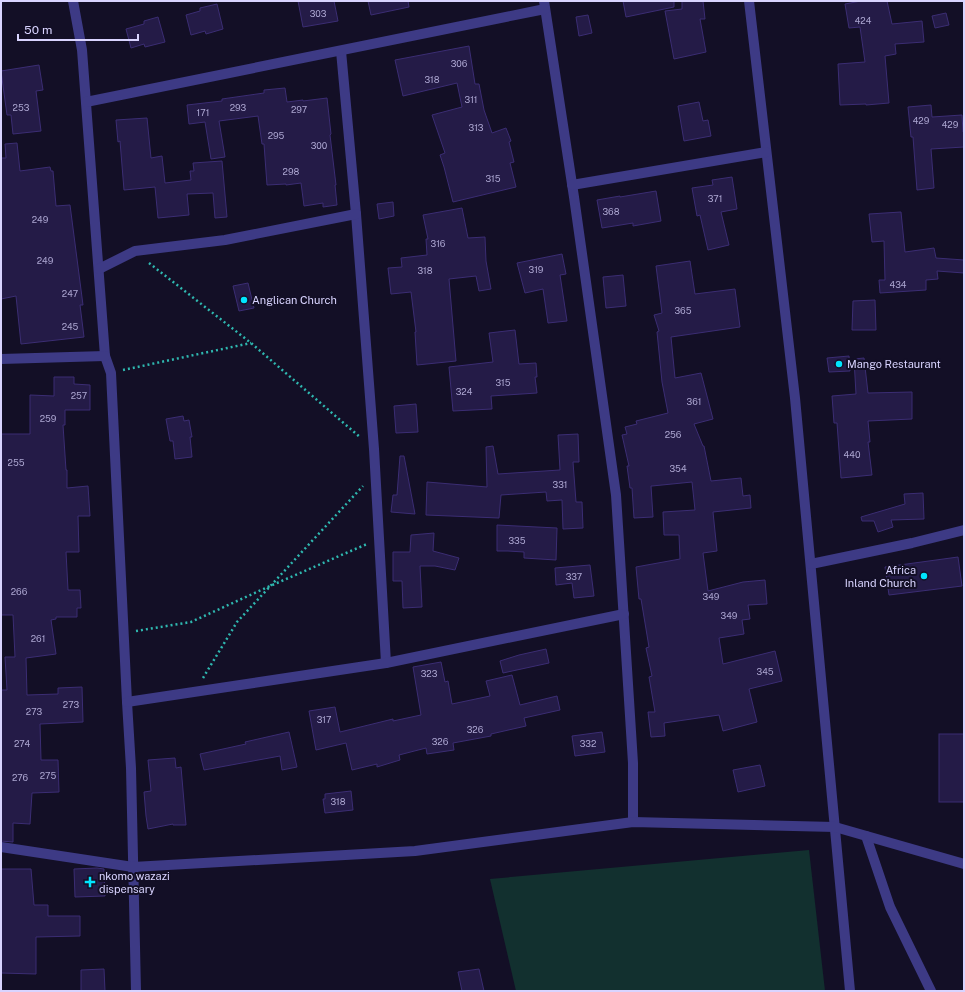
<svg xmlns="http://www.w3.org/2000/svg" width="965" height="992" font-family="'Public Sans',sans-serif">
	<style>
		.green { fill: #12302f }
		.building { fill: #241b47; stroke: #3b2d73 }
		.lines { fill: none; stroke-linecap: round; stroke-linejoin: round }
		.path { stroke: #2fb8b0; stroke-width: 2.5; stroke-dasharray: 2 3; stroke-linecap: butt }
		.street { stroke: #3d3a85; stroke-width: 10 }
		.poi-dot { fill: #00e5ff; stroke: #130f26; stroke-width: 1.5 }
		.labels { text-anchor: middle; stroke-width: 4; stroke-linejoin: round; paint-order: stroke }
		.number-label { font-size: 9px; fill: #aca6d1 }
		.poi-label { font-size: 11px; fill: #d9d4ff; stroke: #130f26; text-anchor: start }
	</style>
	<rect width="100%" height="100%" fill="#130f26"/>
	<path class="green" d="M809,850L825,991H516L490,879Z"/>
	<g class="building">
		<path d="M298,1H334L338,21L303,27Z"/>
		<path d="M368,1H408L409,7L371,15Z"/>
		<path d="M623,1H674V7L626,17Z"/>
		<path d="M682,1H703L705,19H700L706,52L674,59L665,11L682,9Z"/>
		<path d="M861,1H887L892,24L922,21L924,42L895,44L896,54L885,56L889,103L866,105V104L840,105L838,64L865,62L860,27L849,28L845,4Z"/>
		<path d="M217,4L223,29L206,34L205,31L191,35L186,15L200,11V8Z"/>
		<path d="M946,13L949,25L935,28L932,16Z"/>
		<path d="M588,15L592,33L579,36L576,17Z"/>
		<path d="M158,17L165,42L145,47L144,44L131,48L126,29L144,24V21Z"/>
		<path d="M469,46L475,84H479L484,110L492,133L506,128L511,141L509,142L514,162L510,163L516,187L453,202L444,167L440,155L445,153L432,115L462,107L457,83L403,96L395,60Z"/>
		<path d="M39,65L43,90L36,91L41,131L13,134L11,115H7L1,71Z"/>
		<path d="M285,88L287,102L303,100V101L327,98L331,134L330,135L336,185H335L337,205L323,207V203L304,206L301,183L286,185V184L267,185L264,144H262L258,116L219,121L225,157L211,159L205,122L189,124L187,105L222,101V99L264,93V90Z"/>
		<path d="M699,102L703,121L708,120L711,136L684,141L678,106Z"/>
		<path d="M931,105L932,117L962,115L963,132H964V147L931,149L934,188L917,190L913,137H911L908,107Z"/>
		<path d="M147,118L151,158L162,156L165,183L191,180L190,171H194L193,163L222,161L227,217L215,218L213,193L187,194L189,215L158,218L155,187L124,190L120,141L118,142L116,120Z"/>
		<path d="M17,143L20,171L50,167L51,171H53L56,206L70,205L83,305H80L84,337L21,344L16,296L1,299V158H6L5,144Z"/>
		<path d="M732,177L737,209L721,212L729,245L708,250L700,215L697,216L692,188L713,185L712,180Z"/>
		<path d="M656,191L661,221L633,226V223L602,228L597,200L620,196V197Z"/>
		<path d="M393,202L394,216L379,219L377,204Z"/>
		<path d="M462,208L468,238L485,237L486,261L491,289L479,291L476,276L449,279L456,361L417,365L415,332H416L411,292L391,294L388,268L402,267L401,258L427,255L426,239H428L423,215Z"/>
		<path d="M901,212L905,252L934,248L936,258L964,260V273L937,271L938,279L926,280V290L880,293L879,280H885L884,241L872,242L869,214Z"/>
		<path d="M562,254L566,274L560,275L567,321L548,323L543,289L525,293L517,263Z"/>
		<path d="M690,261L695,294L735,289L740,327L671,337L675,378L701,373L713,419L694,424L703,446H704L711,481L741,478L743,496L750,495L751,508L713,512L717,551L703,553L708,591L743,582L765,580L767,604L748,605L750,619L742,620L744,634L719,638L723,664L775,651L782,681L749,689L757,722L723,731L719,715L664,723L665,736L651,737L648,712H655L649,677L652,676L646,648L649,647L641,599H639L636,567L680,559L679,535H664L663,512L695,510L692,482L652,486H651L653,517L634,518L632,488H630L627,466H629L622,435L627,434L625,427L637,424L636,421L668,413L662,382L657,332L659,331L654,315L662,313L656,266Z"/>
		<path d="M623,275L626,306L606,308L603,277Z"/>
		<path d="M248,283L254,308L239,311L233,286Z"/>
		<path d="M875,300L876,330H852L853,301Z"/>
		<path d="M515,330L519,364L536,363L537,377H535L537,393L491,396L492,409L453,411L449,367L493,362L489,333Z"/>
		<path d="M849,356L850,371L829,372L827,358Z"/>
		<path d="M864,358L868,393L912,392V419L868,421L870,442H868L872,475L841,478L837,423H834L832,396L856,394L854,359Z"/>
		<path d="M54,377H74V384L90,385V410H65V425H63L66,470H67V488L88,486L90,516H78L79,552H66L68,590H80L81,608H77V617H56V619L51,620L56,654L26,658L27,695L58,694V688L82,687L83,722L40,724L41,760H58L59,792L32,793L30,824L13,823V842L1,841V690H7L5,657H15L13,615H1V434H30V395L54,396Z"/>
		<path d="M416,404L418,432L396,433L394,406Z"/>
		<path d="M183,416L184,421L189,420L192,437H190L192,457L175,459L173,441H170L166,419Z"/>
		<path d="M578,434L579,462H573L576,502H582L583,528L563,529L562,500L547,501L546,492L501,495L499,518L426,515L427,482L487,487L486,447L493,446L498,474L560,470L558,435Z"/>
		<path d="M400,456H404L415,514L391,512L393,495H397Z"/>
		<path d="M923,493L924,519L891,520L893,527L878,532L874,521H862L861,517L905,504L904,494Z"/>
		<path d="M497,525L557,528L556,560L524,558V552L508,551H497Z"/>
		<path d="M434,533L433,551L459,558L455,570L435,566H420L422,607L403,608L402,581H393V552H410L411,535Z"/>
		<path d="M958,557L962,586L889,595L885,567Z"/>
		<path d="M590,565L594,596L574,598L572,583L556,585L555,568Z"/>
		<path d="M546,649L549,663L503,673L500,661L519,655Z"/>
		<path d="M441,662L445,682L448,681L452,704L490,696L486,681L512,675L520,705L557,696L560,710L524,718L526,726L491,734V736L453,743L454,750L427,754L426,748L399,755L400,760L377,767V764L352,770L346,743L316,750L309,711L335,707L340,732L393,719V721L421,715L413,667Z"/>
		<path d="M289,732L297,767L282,770L280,756L204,770L200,754L246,744L245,742Z"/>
		<path d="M602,732L605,752L575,756L572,736Z"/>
		<rect x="939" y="734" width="25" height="68"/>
		<path d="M175,758L176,768L181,767L186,825H173V824L148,829L146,816L144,792L151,791L148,760Z"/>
		<path d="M760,765L765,786L738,792L733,770Z"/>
		<path d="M351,791L353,810L325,813L323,799H325V794Z"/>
		<path d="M97,868L104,869L105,896L75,897L74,869Z"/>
		<path d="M1,869H31L34,905H48V916H80V936L36,937V974L1,973Z"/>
		<path d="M104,969L105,991H81V970Z"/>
		<path d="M479,969L484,991H462L458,972Z"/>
	</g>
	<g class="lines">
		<g class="path">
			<path d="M149,263L251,343L361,438"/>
			<path d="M123,370L251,343"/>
			<path d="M136,631L191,622L270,586L367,544"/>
			<path d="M203,678L237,622L363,486"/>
		</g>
		<g class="street">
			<path d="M73,1L82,50L105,356L111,373L127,702L131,768L136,991"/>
			<path d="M544,1L574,197L616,495L633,763V822"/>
			<path d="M749,1L795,398L850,991"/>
			<path d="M341,51L356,214L374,449L386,663"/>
			<path d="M86,102L545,9"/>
			<path d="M572,185L766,152"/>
			<path d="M99,269L135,251L225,240L356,214"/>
			<path d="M1,359L105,356"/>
			<path d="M811,564L912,543L964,530"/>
			<path d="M127,702L386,663L624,614"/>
			<path d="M866,836L890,907L931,991"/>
			<path d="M1,847L133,867L415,851L633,822L835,827L964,864"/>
		</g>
	</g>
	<g class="poi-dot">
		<circle cx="244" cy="300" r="4"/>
		<circle cx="839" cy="364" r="4"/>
		<circle cx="924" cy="576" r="4"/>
		<path d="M88 876h4v4h4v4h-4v4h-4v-4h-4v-4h4z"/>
	</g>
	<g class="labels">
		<g class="number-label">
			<text x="318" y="17">303</text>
			<text x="863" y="24">424</text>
			<text x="459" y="67">306</text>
			<text x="432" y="83">318</text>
			<text x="471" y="103">311</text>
			<text x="21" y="111">253</text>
			<text x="238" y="111">293</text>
			<text x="299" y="113">297</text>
			<text x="203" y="116">171</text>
			<text x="921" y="124">429</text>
			<text x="950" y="128">429</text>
			<text x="476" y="131">313</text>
			<text x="276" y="139">295</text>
			<text x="319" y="149">300</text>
			<text x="291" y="175">298</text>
			<text x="493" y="182">315</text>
			<text x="715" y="202">371</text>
			<text x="611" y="215">368</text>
			<text x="40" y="223">249</text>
			<text x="438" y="247">316</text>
			<text x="45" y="264">249</text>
			<text x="536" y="273">319</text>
			<text x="425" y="274">318</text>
			<text x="898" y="288">434</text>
			<text x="70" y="297">247</text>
			<text x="683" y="314">365</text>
			<text x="70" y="330">245</text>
			<text x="503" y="386">315</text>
			<text x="464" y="395">324</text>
			<text x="79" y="399">257</text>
			<text x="694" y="405">361</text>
			<text x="48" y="422">259</text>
			<text x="673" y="438">256</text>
			<text x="852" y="458">440</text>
			<text x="16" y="466">255</text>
			<text x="678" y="472">354</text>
			<text x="560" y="488">331</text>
			<text x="517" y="544">335</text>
			<text x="574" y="580">337</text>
			<text x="19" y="595">266</text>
			<text x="711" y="600">349</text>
			<text x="729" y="619">349</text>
			<text x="38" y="642">261</text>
			<text x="765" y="675">345</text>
			<text x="429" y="677">323</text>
			<text x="71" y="708">273</text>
			<text x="34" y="715">273</text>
			<text x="324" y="723">317</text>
			<text x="475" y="733">326</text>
			<text x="440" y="745">326</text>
			<text x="22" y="747">274</text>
			<text x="588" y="747">332</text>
			<text x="48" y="779">275</text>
			<text x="20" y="781">276</text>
			<text x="338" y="805">318</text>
		</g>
		<g class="poi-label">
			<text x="252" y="304">Anglican Church</text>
			<text x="847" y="368">Mango Restaurant</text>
			<text x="916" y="574" text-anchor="end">Africa<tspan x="916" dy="13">Inland Church</tspan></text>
			<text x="99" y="880">nkomo wazazi<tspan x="99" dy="13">dispensary</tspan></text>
		</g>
	</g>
	<rect width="965" height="992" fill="none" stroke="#d9d4ff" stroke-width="4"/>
	<path d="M18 34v6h120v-6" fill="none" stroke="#d9d4ff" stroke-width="2"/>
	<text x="24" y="34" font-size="12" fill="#d9d4ff" stroke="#130f26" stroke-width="3" paint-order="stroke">50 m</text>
</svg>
